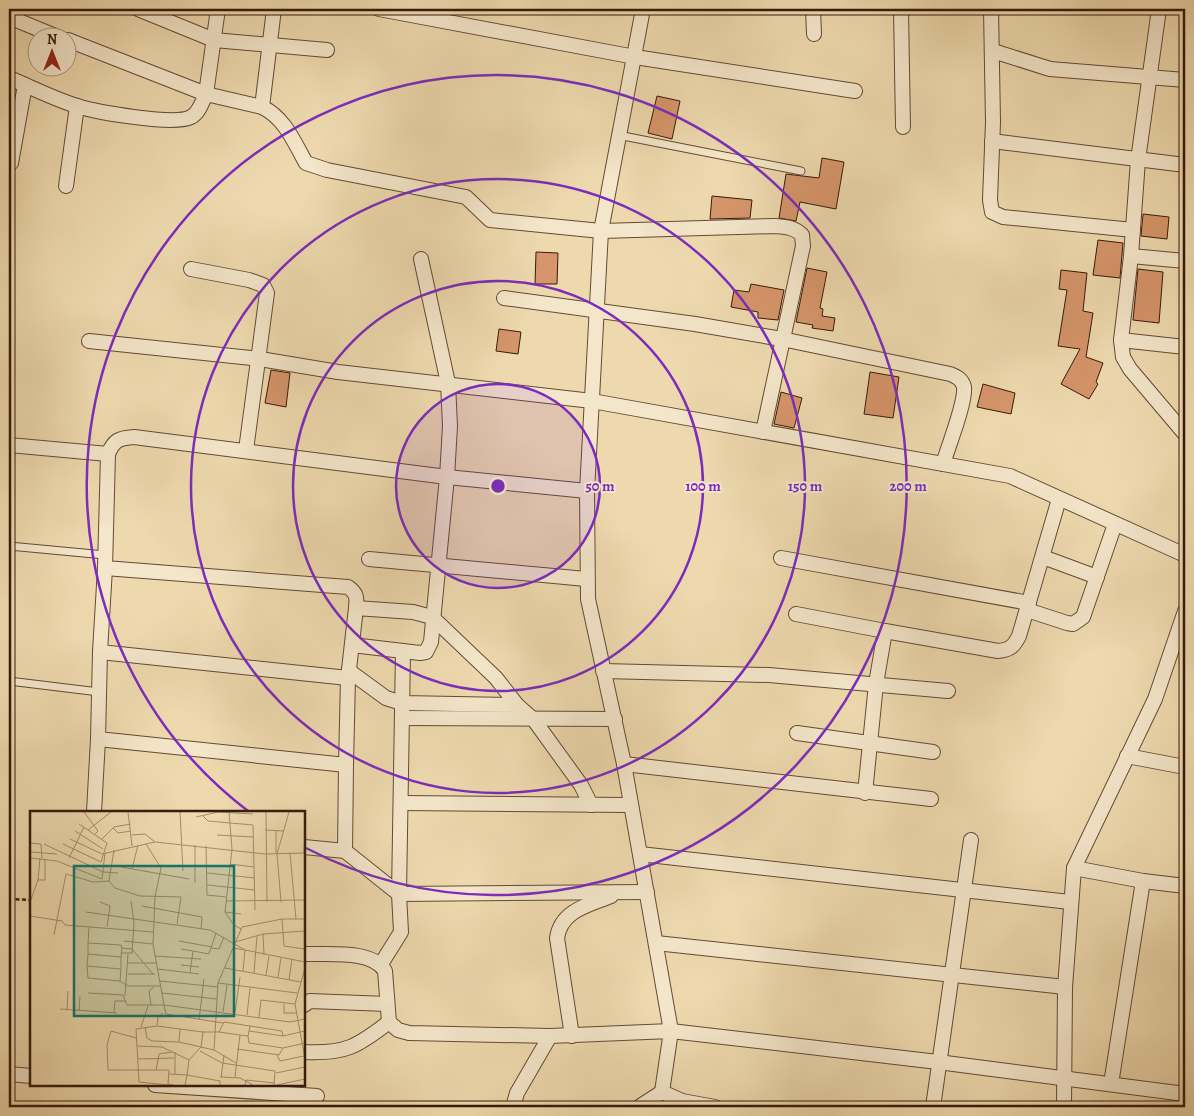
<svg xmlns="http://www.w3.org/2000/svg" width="1194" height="1116" font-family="Alegreya,serif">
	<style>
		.building { fill: #d6956a; stroke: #361a0b }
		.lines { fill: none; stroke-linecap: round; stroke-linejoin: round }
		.lane-casing { stroke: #644a34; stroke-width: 9 }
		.street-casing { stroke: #644a34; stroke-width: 16 }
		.path { stroke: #361a0b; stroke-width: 2.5; stroke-dasharray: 4 2.5; stroke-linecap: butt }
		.lane { stroke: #f4e6ca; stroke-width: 7 }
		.street { stroke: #f4e6ca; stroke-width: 14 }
		.ring { fill: none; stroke: #7b2cbf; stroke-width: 2.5 }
		.inset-road { fill: none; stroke: #a48d6d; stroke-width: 1 }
		.view { fill: #0f766e; fill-opacity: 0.15; stroke: #0f766e; stroke-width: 2.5 }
		.inset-edge { fill: none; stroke: #361a0b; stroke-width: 2.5 }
		.centre { fill: #7b2cbf; stroke: #f4e6ca; stroke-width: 2.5 }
		.ring-label { font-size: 15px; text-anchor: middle; font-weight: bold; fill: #7b2cbf; stroke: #f4e6ca; stroke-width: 4; stroke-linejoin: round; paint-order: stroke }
	</style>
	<rect width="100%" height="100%" fill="#eed9ae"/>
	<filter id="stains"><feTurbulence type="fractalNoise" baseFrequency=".004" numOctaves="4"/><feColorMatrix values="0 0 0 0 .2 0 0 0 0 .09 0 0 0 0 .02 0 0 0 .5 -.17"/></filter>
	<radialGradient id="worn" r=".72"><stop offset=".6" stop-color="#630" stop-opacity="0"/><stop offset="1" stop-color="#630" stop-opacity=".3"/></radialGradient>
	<g class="building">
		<path d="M657,96L680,101L672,139L648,133Z"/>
		<path d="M822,158L844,162L836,209L800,202L796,221L779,218L786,174L819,178Z"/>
		<path d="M712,196L752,200L750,218L710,219Z"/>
		<path d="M1143,214L1169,217L1167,239L1141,236Z"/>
		<path d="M1098,240L1123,243L1120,278L1093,275Z"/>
		<path d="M536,252L558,253L557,284H535Z"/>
		<path d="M807,268L827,272L820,308L823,309L822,316L835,318L833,331L812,328L813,325L796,322Z"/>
		<path d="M1138,269L1163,272L1159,323L1133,320Z"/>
		<path d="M1061,270L1087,273L1083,311L1093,313L1086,357L1103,363L1096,382L1098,384L1089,399L1061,384L1080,349L1058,346L1067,290L1059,289Z"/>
		<path d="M751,284L784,290L778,320L758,318V312L731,307L734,290L749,292Z"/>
		<path d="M499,329L521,332L518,354L496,351Z"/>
		<path d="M271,370L290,373L286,407L265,403Z"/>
		<path d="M870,372L899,377L893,418L864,414Z"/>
		<path d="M983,384L1015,393L1011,414L977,407Z"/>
		<path d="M781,392L802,398L794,428L774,424Z"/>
	</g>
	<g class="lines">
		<defs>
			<g id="lane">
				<path d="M618,135L801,171"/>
				<path d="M9,546L105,555"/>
				<path d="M9,681L99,692"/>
			</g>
			<g id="street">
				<path d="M138,9L214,40L327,50"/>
				<path d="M379,9L635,57L855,91"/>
				<path d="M643,9L601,231L587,491L588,599L624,764L671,1031L938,1062L1185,1094"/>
				<path d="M813,9L814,34"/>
				<path d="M901,9L903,127"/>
				<path d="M991,9L993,122L990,200L992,212L1003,217L1133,230"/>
				<path d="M1159,9L1138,160L1131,256L1121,340L1123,357L1130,369L1185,434"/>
				<path d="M9,17L60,38"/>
				<path d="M68,40L206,94L218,9"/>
				<path d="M993,51L1050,69L1185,80"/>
				<path d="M9,78C31,87 54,99 77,106C96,112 175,126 191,117C199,113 202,102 206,94L262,107L274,9"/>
				<path d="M262,107C285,118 294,142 306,163L327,170L466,197L490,220L601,231L775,226C786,227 794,227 802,235L803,246L763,432"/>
				<path d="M992,141L1185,165"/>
				<path d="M11,163L25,85"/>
				<path d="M66,186L77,106"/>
				<path d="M1131,256L1185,261"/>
				<path d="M191,269L249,280L263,285L267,293L246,450"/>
				<path d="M504,298L695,324L782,339L950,374C957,377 962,379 964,387C966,402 948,447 943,464"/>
				<path d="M1121,340L1185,347"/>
				<path d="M89,341L260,359L338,372L592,401L1010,476L1185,555"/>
				<path d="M9,445L108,454C114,440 119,438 134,437L447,477L587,491"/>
				<path d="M108,454L105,568L348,587C357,593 357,598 356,608"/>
				<path d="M1043,557L1097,577"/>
				<path d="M781,558L1029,603"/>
				<path d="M369,559L586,579"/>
				<path d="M105,568L100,652L348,678L356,608L413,612L432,617L496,678L517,705L534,720L581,785L591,805"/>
				<path d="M1027,610L1067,623L1073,624L1083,617L1115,524"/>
				<path d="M796,614L885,631L876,684L865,793"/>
				<path d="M885,631L998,651C1010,650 1014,646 1019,636L1059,499"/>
				<path d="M352,645L420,653L426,652L431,642L447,477L450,426L448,383L421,259"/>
				<path d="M100,652L98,739L346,765L348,678"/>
				<path d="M349,671L386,698L402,703L517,705"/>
				<path d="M603,671L769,675L948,691"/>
				<path d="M402,718L615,719"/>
				<path d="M797,733L933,752"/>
				<path d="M1127,756L1185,767"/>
				<path d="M624,764L931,799"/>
				<path d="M401,803L631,805"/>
				<path d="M94,812L98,739"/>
				<path d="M304,847L345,851L346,765"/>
				<path d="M345,851L399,894L647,892"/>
				<path d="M640,854L1070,902"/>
				<path d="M1074,868L1143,881L1185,886"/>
				<path d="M656,943L1065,987"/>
				<path d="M304,954C327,955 372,949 385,971L389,1022L398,1030L409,1033L550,1036L671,1031L662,1092L682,1101L715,1107"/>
				<path d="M381,964L401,932L399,894L403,651"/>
				<path d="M304,1005L310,1001L387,1004"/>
				<path d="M572,1036L557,938C561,910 589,905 611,896"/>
				<path d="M304,1052C345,1054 357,1047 389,1022"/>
				<path d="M9,1074L31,1076"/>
				<path d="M1111,1084L1143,881"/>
				<path d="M155,1085L317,1096"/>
				<path d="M513,1107L517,1093L550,1036"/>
				<path d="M639,1107L662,1092"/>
				<path d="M933,1107L971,840"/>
				<path d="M1064,1107L1065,987L1074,868L1155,699L1185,611"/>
			</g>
		</defs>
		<use href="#lane" class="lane-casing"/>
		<use href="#street" class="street-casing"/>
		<path class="path" d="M9,899L31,900"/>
		<use href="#lane" class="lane"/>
		<use href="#street" class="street"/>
	</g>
	<circle cx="498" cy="486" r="102" fill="#7b2cbf" fill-opacity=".12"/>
	<g class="ring">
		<circle cx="498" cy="486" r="102"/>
		<circle cx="498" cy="486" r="205"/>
		<circle cx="498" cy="486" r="307"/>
		<path d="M248 811A410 410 0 1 1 306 848"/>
	</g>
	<g transform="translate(30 811)">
		<rect width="275" height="275" fill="#eed9ae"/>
		<path class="inset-road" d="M54,1L68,20L65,23M98,1L102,35M150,1L153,60M199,1L202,38L195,101L204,114L211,118M236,1L237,91M173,5L178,10L223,14L225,99M166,6L188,1L223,3M83,17L88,22L101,20M58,19L81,1M235,19L254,20M45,20L73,38M246,20V43M102,24L115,23L125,31M187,24L223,26M40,28L72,43L125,31L235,43L275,42M72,28L84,16L101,13M0,32L11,33L12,47M14,33L73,61L88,62M33,33L71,51L77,32L49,13M116,33L131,57L125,86L123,133L134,194L260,211L275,208M165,34V72M176,35L177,84L196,86M0,41L27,43M260,42L266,108M274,42L275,17M0,47L27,50L72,68L75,42M39,47L54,16M200,53L224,56M91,56L159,68M102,58L108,34M177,62L225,67M8,69H15V48M79,70L85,77L110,85L151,86L147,113M177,74L225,79M196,90L275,89M0,91L8,69L10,47M70,91L80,95L77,116M251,91L247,43L259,1M112,95L172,106L171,118M56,101L180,119L215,139L275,151M195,101L211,103M0,105L32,110L35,114L123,121M252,108L254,135L275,138M59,116L58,132L91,134L92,137M233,123L234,144M24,124L36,63L63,71L79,70L84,39M94,130L123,133M149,130L182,136M205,131L233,123L275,120M58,132V143L91,146L92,137L102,138L123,163M182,137L189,138L194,126M203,137L215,139L213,160M151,138L163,140L160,162M163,140L179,143L186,122M91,142H102L104,112L101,90M58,143L57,155L91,158V146M125,145L171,148M98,152H127M151,154L169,156M57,155L58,167L90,170L91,158M195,157L271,171M275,157L265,193L275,248M128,158L169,163M224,162L227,125M98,163H125M236,164L239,145M248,166L251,147M259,169L262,148M90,170L98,175H131M130,170L188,176M188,172L267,182M58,182L93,184L97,194H134L136,203L193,212M132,182L187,188M95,185L98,143M254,193V202H266M121,194L119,180L124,176M30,198L87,202M37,199L38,180M49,200L50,185M193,201L197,174M84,202L85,190H96M133,202L128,206L127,215L106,218L109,271L138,274M205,202L210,166M217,204L220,177M229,206L231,189L265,193M169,209L174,168M127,215L150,218L149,231L171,236L173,221H189L194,211L252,220L253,225M111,216L118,195M115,216L117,227L122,230L149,231M150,218L173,221M219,220L253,225L275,220M189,221L210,224M218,225L219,232L253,237L275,232M106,227L81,220L77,234L78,259H139L138,273L143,274M107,235L132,236L159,249M207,238L249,244L253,237M184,239L188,172L212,116L252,108H275M170,240L192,252L245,260L244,274M247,244L250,250L274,245M108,248L144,247M126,259L129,243L142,241M246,262L275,256M139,263L157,264L159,249L171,236L184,239L206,252M145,263V241M191,266L210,267L223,274M205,266L210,224L218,225L220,215M191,267L194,244M155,274L157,264L190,270V274M215,274L216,269L245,272M247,274L275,268"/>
		<path class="view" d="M44,55H204V205H44Z"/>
		<rect width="275" height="275" class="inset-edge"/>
	</g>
	<circle cx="498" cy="486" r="8" class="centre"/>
	<g class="ring-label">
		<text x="600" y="491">50 m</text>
		<text x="703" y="491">100 m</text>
		<text x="805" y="491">150 m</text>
		<text x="908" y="491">200 m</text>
	</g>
	<rect width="1194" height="1116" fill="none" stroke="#eed9ae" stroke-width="30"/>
	<rect x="10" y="10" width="1174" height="1096" fill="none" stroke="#361a0b" stroke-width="2.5"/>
	<rect x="15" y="15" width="1164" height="1086" fill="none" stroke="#361a0b"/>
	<g transform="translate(52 52)"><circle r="24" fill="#f4e6ca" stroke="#a8947e"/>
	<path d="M0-4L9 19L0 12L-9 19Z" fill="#8f2418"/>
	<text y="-8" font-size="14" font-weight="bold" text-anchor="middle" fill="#361a0b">N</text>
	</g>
	<rect width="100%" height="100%" filter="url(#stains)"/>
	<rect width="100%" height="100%" fill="url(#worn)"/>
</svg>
